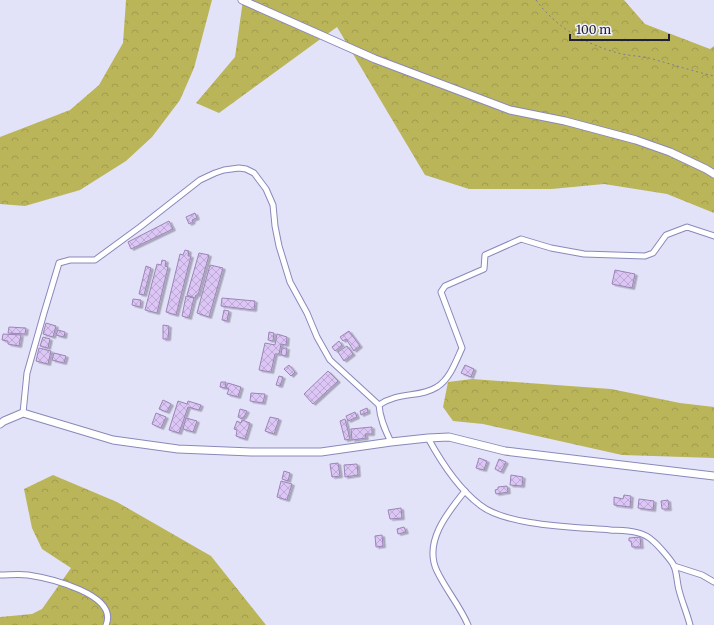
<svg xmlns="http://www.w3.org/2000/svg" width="714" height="625" font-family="Merriweather,serif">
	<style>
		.forest { fill: url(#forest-crowns) }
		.building { fill: url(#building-cross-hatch); stroke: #9c85b6; filter: url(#shadow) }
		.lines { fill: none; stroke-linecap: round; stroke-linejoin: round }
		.minor-casing { stroke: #8988ba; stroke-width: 7 }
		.tertiary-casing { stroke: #8988ba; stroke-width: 9 }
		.path { stroke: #7d7d92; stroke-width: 1; stroke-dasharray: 2 3; stroke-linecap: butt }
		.minor { stroke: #fff; stroke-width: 5 }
		.tertiary { stroke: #fff; stroke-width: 7 }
	</style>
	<defs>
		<pattern id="forest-crowns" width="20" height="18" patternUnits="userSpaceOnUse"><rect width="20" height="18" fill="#bbb559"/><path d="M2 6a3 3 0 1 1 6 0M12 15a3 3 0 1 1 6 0" fill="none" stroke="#a09b4e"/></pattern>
		<pattern id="building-cross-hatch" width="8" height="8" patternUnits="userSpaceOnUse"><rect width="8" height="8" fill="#dbc6f5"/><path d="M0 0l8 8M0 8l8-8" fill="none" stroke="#bcaad2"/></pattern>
		<filter id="shadow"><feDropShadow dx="2.5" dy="1.5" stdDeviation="0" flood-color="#0004"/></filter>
	</defs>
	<rect width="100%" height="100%" fill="#e2e3f9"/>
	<g class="forest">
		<path d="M126,0H212L194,68L180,100L152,137L126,161L80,190L25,206L0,204V137L70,110L99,85L123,43Z"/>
		<path d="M243,0H624L645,24L710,49L714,46V213L667,194L604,184L552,189H469L425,175L337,27L219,113L196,103L235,57Z"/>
		<path d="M472,379L611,389L680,403L714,407V458L622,455L483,424L453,421L443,407L448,382Z"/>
		<path d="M53,475L117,502L211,556L266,625H0V617L32,614L42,609L71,568L42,549L32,528L24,489Z"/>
	</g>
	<g class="building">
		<path d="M195,213L197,218L192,220L193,222L189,224L186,217Z"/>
		<path d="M169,221L173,229L131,249L128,242Z"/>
		<path d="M185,250L189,251L188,256H191L176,315L166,312L180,254L183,255Z"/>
		<path d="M199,253L209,255L198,295H196L195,298L187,295Z"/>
		<path d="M162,260L166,261L165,266L168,267L157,313L145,310L157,264L161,265Z"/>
		<path d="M210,265L223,268L209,317L197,313Z"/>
		<path d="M146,266L151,268L144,295L139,294Z"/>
		<path d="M615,270L635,274L632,288L612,284Z"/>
		<path d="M186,296L194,298L189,318L182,316Z"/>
		<path d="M222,298L255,301L254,310L221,306Z"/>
		<path d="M133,299L141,300L140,307L132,305Z"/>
		<path d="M224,310L229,311L227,321L222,320Z"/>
		<path d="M46,323L56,326L53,337L43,334Z"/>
		<path d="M163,325L169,326L168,339H163Z"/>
		<path d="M9,327L26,328L25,334L8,333Z"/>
		<path d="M58,330L65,332L64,337L56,335Z"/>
		<path d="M349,331L360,346L354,351L346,339L343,341L340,337Z"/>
		<path d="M269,332L274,333L273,341L268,340Z"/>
		<path d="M3,334L21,335L19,346L8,344V341L2,340Z"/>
		<path d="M277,334L287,337L286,345L281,344L279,354H275L271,372L259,370L265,343L275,345Z"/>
		<path d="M43,337L50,339L48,348L40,346Z"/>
		<path d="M339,341L342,345L335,351L332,347Z"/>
		<path d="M347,346L353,354L344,361L338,352Z"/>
		<path d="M39,348L51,351L48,364L36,361Z"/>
		<path d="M282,348H287L286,356L281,355Z"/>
		<path d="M54,353L66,356L64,363L52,360Z"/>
		<path d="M289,365L295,372L291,376L284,369Z"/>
		<path d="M465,365L474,369L471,377L461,373Z"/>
		<path d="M328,371L338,381L313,404L304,394Z"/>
		<path d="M279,376L283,377L280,386L276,385Z"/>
		<path d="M221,382H226L225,388L220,387Z"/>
		<path d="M228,383L241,387L238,397L227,394L229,389L226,388Z"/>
		<path d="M251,393L265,394L263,403L250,401Z"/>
		<path d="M163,400L171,404L167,412L159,409Z"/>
		<path d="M178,401L187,404L188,401L201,405L199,410L188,407L179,433L169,430Z"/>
		<path d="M367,408L368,412L361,415L360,411Z"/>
		<path d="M240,409L247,411L244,417H243L242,419L238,417Z"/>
		<path d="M355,412L357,417L348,421L346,416Z"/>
		<path d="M156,413L166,417L161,428L152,424Z"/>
		<path d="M270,417L279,419L274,434L265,431Z"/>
		<path d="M186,418L197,421L193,432L183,429Z"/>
		<path d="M345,419L350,439L345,440L340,421Z"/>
		<path d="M242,420L250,423L245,439L236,436L237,430L234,429L237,421L241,423Z"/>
		<path d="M372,427V434H365L366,438L352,440L351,429Z"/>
		<path d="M479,458L487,461L484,470L476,468Z"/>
		<path d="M499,459L506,462L501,472L495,469Z"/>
		<path d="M338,463L340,476L332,477L330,464Z"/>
		<path d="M357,464L358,475L345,477L344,465Z"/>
		<path d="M284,471L290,473L288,481L282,479Z"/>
		<path d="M511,475L523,477L522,486L510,485Z"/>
		<path d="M281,481L292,484L287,500L277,497Z"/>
		<path d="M507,486L508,492L496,494L495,490L498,489V487Z"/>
		<path d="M624,495L631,496L630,507L614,505V497L623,499Z"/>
		<path d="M639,499L654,501L653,510L638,508Z"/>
		<path d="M668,500L669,509H662L661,501Z"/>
		<path d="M401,508L402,518L390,519L388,510Z"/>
		<path d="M404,527L406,532L398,534L397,529Z"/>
		<path d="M382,535L383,546L376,547L375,536Z"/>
		<path d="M640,537L641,547H632L631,541H629V538Z"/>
	</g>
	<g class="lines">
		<defs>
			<g id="minor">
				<path d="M379,405C399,391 420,398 437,387C450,379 456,361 462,348L441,292L445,286L484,269L485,255L521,239L551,248L584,254L645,256L653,253L666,235L687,227L714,236"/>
				<path d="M23,413L27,373L44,313L59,263L70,260H95L140,227L200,180L215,173L224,170L239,168L246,169L254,173L266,189L273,205L275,226L279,246L290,282L307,313L317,337L330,360L379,405C380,419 385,430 391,442"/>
				<path d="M428,438C440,460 459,489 480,505C506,526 576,527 610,530C624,531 642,530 653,541C658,545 672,561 674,566C677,573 677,583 679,590C682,602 687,613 690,625"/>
				<path d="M465,491C448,512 423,542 437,571C446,590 460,606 468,625"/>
				<path d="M674,566L702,575L714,582"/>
				<path d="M0,575C9,575 19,574 28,575C48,578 119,594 106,625"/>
			</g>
			<g id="tertiary">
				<path d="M242,0L375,59L510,110L565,121L636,140L670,152L706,169L714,174"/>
				<path d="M0,424L4,421L23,413L113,440L178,449L251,452H321L391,442L428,438L449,437L505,451L714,476"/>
			</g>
		</defs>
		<use href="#minor" class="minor-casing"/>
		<use href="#tertiary" class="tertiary-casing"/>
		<path class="path" d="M536,0C556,28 589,46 622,54C631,56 641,56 649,58C671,64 692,71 714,76"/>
		<use href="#minor" class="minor"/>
		<use href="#tertiary" class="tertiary"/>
	</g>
	<path d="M570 34v6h99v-6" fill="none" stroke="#201f33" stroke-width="2"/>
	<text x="576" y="34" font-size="12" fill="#201f33" stroke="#f1f1fc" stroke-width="3" paint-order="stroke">100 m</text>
</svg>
